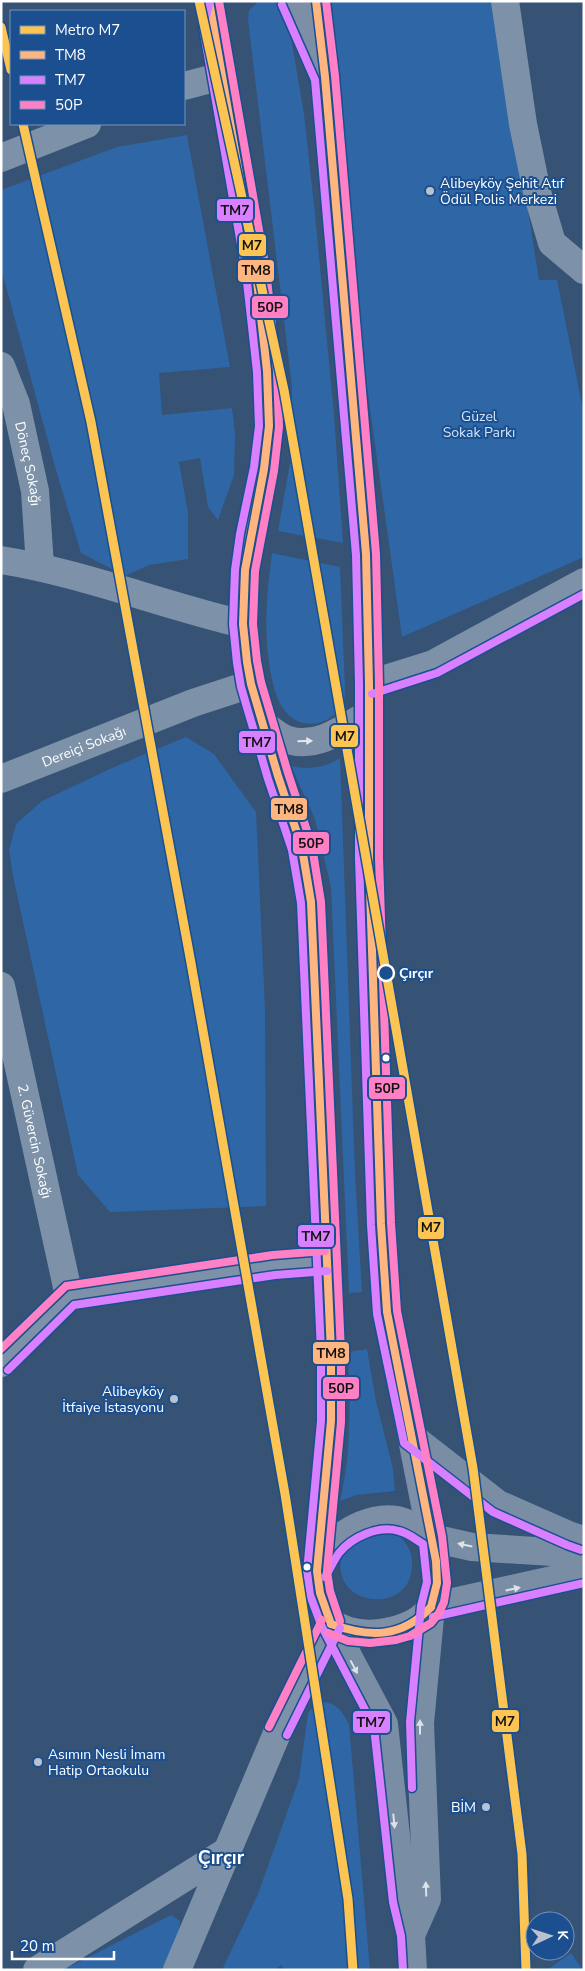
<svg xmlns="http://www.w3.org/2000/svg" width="585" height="1971" font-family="'Nunito Sans',sans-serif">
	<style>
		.green { fill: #2f66a5 }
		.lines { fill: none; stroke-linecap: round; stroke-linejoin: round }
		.street { stroke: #7d92a8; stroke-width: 28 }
		.secondary { stroke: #798da4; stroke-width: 28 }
		.primary { stroke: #7d8ea7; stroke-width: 28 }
		.bus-1-casing { stroke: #1b4f8f; stroke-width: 11 }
		.bus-2-casing { stroke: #1b4f8f; stroke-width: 11 }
		.bus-3-casing { stroke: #1b4f8f; stroke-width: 11 }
		.bus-1 { stroke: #ffb580; stroke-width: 8 }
		.bus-2 { stroke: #d880ff; stroke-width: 8 }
		.bus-3 { stroke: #ff80c5; stroke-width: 8 }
		.metro-1-casing { stroke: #1b4f8f; stroke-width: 12 }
		.metro-1 { stroke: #fcc553; stroke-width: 9 }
		.oneway { fill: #e5e8ed }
		.oneway2 { fill: #dee2e8 }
		.poi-dot { fill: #b9c2ce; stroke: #1b4f8f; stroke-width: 2 }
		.stop-dot { fill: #1b4f8f; stroke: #fff; stroke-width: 2.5 }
		.bus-dot { fill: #fff; stroke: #1b4f8f; stroke-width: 2 }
		.labels { text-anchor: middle; stroke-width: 4; stroke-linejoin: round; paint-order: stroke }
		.poi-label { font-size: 14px; fill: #fff; stroke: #1b4f8f; text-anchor: start }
		.park-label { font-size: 14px; fill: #cfe3fa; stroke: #1b4f8f }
		.street-label { font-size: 14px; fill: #fff; stroke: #1b4f8f }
		.stop-label { font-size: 14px; font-weight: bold; fill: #fff; stroke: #1b4f8f; text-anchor: start }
		.district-label { font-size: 19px; font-weight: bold; fill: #fff; stroke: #1b4f8f }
		.line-badge { stroke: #1b4f8f; stroke-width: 2 }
		.pale-badge-label { font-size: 14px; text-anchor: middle; font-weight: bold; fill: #111 }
	</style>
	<rect width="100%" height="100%" fill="#365274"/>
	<g class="green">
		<path d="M259,1C278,1 280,3 288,20L304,114L315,214L334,415L343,543L278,531L290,463L292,387L248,20L249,10Z"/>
		<path d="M313,1H495L539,280H557L584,414V557L402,637Z"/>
		<path d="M187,135L230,367L159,373L162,415L232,408L235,433L234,475L218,520L208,507L200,458L179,462L188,513V559L149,565L125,576L81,553L55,467L1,268V190L117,147Z"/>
		<path d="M272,553L340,567L345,688C345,693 345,699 343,703C336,721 311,730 294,719C285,714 278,701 275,691C262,646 266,598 272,553Z"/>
		<path d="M186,737L214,754L256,812L265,1008L266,1206L110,1212L78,1175L13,876L9,850L16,824L42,801L114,767Z"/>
		<path d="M340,758L355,1173L362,1292L349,1293L331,887L315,819L291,766C308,770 325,768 340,758Z"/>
		<path d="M367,1349L376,1401L393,1469L395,1491L356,1495L340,1501C352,1451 350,1403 348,1352Z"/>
		<path d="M388,1529C401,1536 411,1545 412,1561C416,1621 316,1607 346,1544Z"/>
		<path d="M321,1702C336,1702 343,1712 349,1724L370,1970H285L281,1965L275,1970H222L258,1894L299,1779L308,1713L314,1706Z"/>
		<path d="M171,1915L180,1921L179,1936L163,1970H63Z"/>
		<path d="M571,1953L583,1970H547Z"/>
	</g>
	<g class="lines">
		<g class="street">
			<path d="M505,1L523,124L537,192L552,243L584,270"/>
			<path d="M184,86L222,76"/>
			<path d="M1,158L87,124"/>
			<path id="s1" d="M1,366L16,404L35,491L40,566"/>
			<path d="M1,560C83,573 162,605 243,624"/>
			<path d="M369,684L433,664L584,582"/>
			<path id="s2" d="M1,779L193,703L251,684"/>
			<path id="s3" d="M1,986L69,1296"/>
			<path d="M1,1363L69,1296L274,1265L326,1261"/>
			<path d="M37,1970L227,1851"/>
			<path d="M177,1970L278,1731L331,1624"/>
		</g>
		<g class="secondary">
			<path d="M412,1437L498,1504L571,1536L584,1540"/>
			<path d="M432,1538L472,1547L584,1554"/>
			<path d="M331,1624L384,1724L403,1901L411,1935L413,1970"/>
			<path d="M411,1935L427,1899L420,1723L431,1607L584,1573"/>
		</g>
		<g class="primary">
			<path d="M209,1L256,272L267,371L269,426L264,469L250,536L245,570L243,624L247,662L251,684L278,776L302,848L311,902L331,1352V1421L317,1571L320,1593L331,1624C337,1626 343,1629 349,1631C373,1638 417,1630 431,1607C438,1596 436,1574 436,1561L387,1312L381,1224L369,858V684L366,554L325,77L316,1"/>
			<path d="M291,1L314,53"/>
			<path d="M262,723C270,729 279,737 288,740C318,749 344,728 368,714"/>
			<path d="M318,1571C322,1563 326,1554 331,1547C346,1529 374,1516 397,1520C410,1523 422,1531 432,1538"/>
		</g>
		<defs>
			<g id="bus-1">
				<path d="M209,1L256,272L267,371L269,426L264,469L245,570L243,624L247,662L251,684L278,776L302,848L311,902L331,1352V1421L317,1571L320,1593L331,1624"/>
				<path d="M316,1L325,77L366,554L369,684V858L381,1224L387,1312L436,1561L437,1583L431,1607"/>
				<path d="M331,1624C370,1638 402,1638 431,1607"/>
			</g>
			<g id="bus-2">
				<path d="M210,1L203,27L246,273L257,372L259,426L254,467L240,534L235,570L233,624L237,663L241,687L268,779L292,850L301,903L321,1352V1421L307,1572L310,1595L322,1627L374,1727L393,1902L401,1936L403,1970"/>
				<path d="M282,5L315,80L356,555L359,684V858L371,1225L377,1314L404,1443L493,1512L567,1545L581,1550"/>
				<path d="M372,694L437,673L584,594"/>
				<path d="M8,1370L74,1305L275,1275L327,1271"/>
				<path d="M325,1577C330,1569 334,1560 339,1553C352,1537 378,1525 399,1531C408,1533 415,1539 423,1544L427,1582L421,1606L410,1722L412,1788"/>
				<path d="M433,1617L584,1583"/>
				<path d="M287,1735L340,1628"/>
			</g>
			<g id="bus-3">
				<path d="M219,1L266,270L277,371L279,427L274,471L255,571L253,624L257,661L261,682L288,773L312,846L321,902L341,1352V1422L327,1571L330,1591L340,1621"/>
				<path d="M326,1L335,76L376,554L379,684V858L391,1223L397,1311L442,1536L447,1583L444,1602L439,1613L431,1623L410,1636L396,1640L370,1643L348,1641L328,1633"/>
				<path d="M1,1349L66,1286L273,1255L325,1251"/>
				<path d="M269,1727L322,1620"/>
			</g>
		</defs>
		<use href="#bus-1" class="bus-1-casing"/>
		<use href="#bus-2" class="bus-2-casing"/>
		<use href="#bus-3" class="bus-3-casing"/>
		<use href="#bus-1" class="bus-1"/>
		<use href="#bus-2" class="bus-2"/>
		<use href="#bus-3" class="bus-3"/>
		<defs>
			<g id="metro-1">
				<path d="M199,1L284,390L473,1468L522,1854L526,1970"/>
				<path d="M1,27L11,70"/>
				<path d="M23,124L91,422L191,963L285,1494L348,1899L353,1970"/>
			</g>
		</defs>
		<use href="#metro-1" class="metro-1-casing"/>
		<use href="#metro-1" class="metro-1"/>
	</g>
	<defs><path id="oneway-solid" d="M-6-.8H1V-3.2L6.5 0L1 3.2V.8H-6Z" transform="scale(1.25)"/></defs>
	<use class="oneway" href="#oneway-solid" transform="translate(305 741) rotate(-1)"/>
	<g class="oneway2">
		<use href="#oneway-solid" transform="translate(465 1545) rotate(-168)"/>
		<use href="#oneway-solid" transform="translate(513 1589) rotate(-12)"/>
		<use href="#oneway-solid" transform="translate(354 1667) rotate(62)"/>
		<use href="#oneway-solid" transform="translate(420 1727) rotate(-90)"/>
		<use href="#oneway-solid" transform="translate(394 1821) rotate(84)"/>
		<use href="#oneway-solid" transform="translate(426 1889) rotate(-92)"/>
	</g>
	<g class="poi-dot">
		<circle cx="430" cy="191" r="5"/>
		<circle cx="174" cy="1399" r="5"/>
		<circle cx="38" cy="1762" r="5"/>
		<circle cx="486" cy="1807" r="5"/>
	</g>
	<circle class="stop-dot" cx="386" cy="973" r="8"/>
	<g class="bus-dot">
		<circle cx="386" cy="1058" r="4.5"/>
		<circle cx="307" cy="1567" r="4.5"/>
	</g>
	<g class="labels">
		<g class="poi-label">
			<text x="440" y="188">Alibeyköy Şehit Atıf<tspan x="440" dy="16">Ödül Polis Merkezi</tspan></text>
			<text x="164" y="1396" text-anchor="end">Alibeyköy<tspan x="164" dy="16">İtfaiye İstasyonu</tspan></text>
			<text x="48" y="1759">Asımın Nesli İmam<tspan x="48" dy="16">Hatip Ortaokulu</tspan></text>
			<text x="476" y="1812" text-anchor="end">BİM</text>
		</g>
		<g class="park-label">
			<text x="479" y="421">Güzel<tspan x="479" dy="16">Sokak Parkı</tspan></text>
		</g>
		<g class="street-label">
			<text dy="5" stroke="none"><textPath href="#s1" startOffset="102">Döneç Sokağı</textPath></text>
			<text dy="5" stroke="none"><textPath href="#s2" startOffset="89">Dereiçi Sokağı</textPath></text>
			<text dy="5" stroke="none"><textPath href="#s3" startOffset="159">2. Güvercin Sokağı</textPath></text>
		</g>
		<g class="stop-label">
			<text x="399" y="978">Çırçır</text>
		</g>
		<g class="district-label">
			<text x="221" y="1864">Çırçır</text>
		</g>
	</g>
	<g class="line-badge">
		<rect x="216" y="198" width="38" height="24" rx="5" fill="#d880ff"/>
		<rect x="238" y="233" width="29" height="24" rx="5" fill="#fcc553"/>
		<rect x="237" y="259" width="38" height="24" rx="5" fill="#ffb580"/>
		<rect x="251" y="295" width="38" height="24" rx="5" fill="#ff80c5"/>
		<rect x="330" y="724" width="29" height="24" rx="5" fill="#fcc553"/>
		<rect x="238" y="730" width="38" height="24" rx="5" fill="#d880ff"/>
		<rect x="270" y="797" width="38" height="24" rx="5" fill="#ffb580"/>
		<rect x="292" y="831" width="38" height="24" rx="5" fill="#ff80c5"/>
		<rect x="368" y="1076" width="38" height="24" rx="5" fill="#ff80c5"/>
		<rect x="417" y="1216" width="28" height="24" rx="5" fill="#fcc553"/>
		<rect x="297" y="1224" width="38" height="24" rx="5" fill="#d880ff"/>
		<rect x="312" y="1341" width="38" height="24" rx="5" fill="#ffb580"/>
		<rect x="322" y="1376" width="38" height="24" rx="5" fill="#ff80c5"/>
		<rect x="491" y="1709" width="29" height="24" rx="5" fill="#fcc553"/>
		<rect x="352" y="1710" width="39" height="24" rx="5" fill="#d880ff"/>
	</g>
	<g class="pale-badge-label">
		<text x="235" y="215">TM7</text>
		<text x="252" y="250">M7</text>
		<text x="256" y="275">TM8</text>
		<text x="270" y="312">50P</text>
		<text x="345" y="741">M7</text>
		<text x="257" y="747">TM7</text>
		<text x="289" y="814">TM8</text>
		<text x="311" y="848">50P</text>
		<text x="387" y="1093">50P</text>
		<text x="431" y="1232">M7</text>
		<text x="316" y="1241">TM7</text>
		<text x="331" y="1358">TM8</text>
		<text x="341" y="1393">50P</text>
		<text x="505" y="1726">M7</text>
		<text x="371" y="1727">TM7</text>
	</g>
	<rect width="585" height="1971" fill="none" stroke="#ffffff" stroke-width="5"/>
	<rect x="10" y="10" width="175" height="115" fill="#1b4f8f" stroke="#7695bc"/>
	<rect x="20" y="26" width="25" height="8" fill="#fcc553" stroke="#7695bc"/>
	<text x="55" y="35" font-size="15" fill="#ffffff">Metro M7</text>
	<rect x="20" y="51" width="25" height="8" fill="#ffb580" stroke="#7695bc"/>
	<text x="55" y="60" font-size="15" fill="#ffffff">TM8</text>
	<rect x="20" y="76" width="25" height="8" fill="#d880ff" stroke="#7695bc"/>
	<text x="55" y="85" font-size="15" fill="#ffffff">TM7</text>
	<rect x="20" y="101" width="25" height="8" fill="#ff80c5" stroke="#7695bc"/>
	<text x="55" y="110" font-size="15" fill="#ffffff">50P</text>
	<g transform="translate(550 1936) rotate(86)"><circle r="24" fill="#1b4f8f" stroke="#7695bc"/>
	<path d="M0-4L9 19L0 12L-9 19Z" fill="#b9c2ce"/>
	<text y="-8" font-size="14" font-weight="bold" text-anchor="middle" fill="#ffffff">K</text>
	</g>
	<path d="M12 1951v8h102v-8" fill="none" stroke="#ffffff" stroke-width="2.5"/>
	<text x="20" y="1951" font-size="15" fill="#ffffff" stroke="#1b4f8f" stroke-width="4" paint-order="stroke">20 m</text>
</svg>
